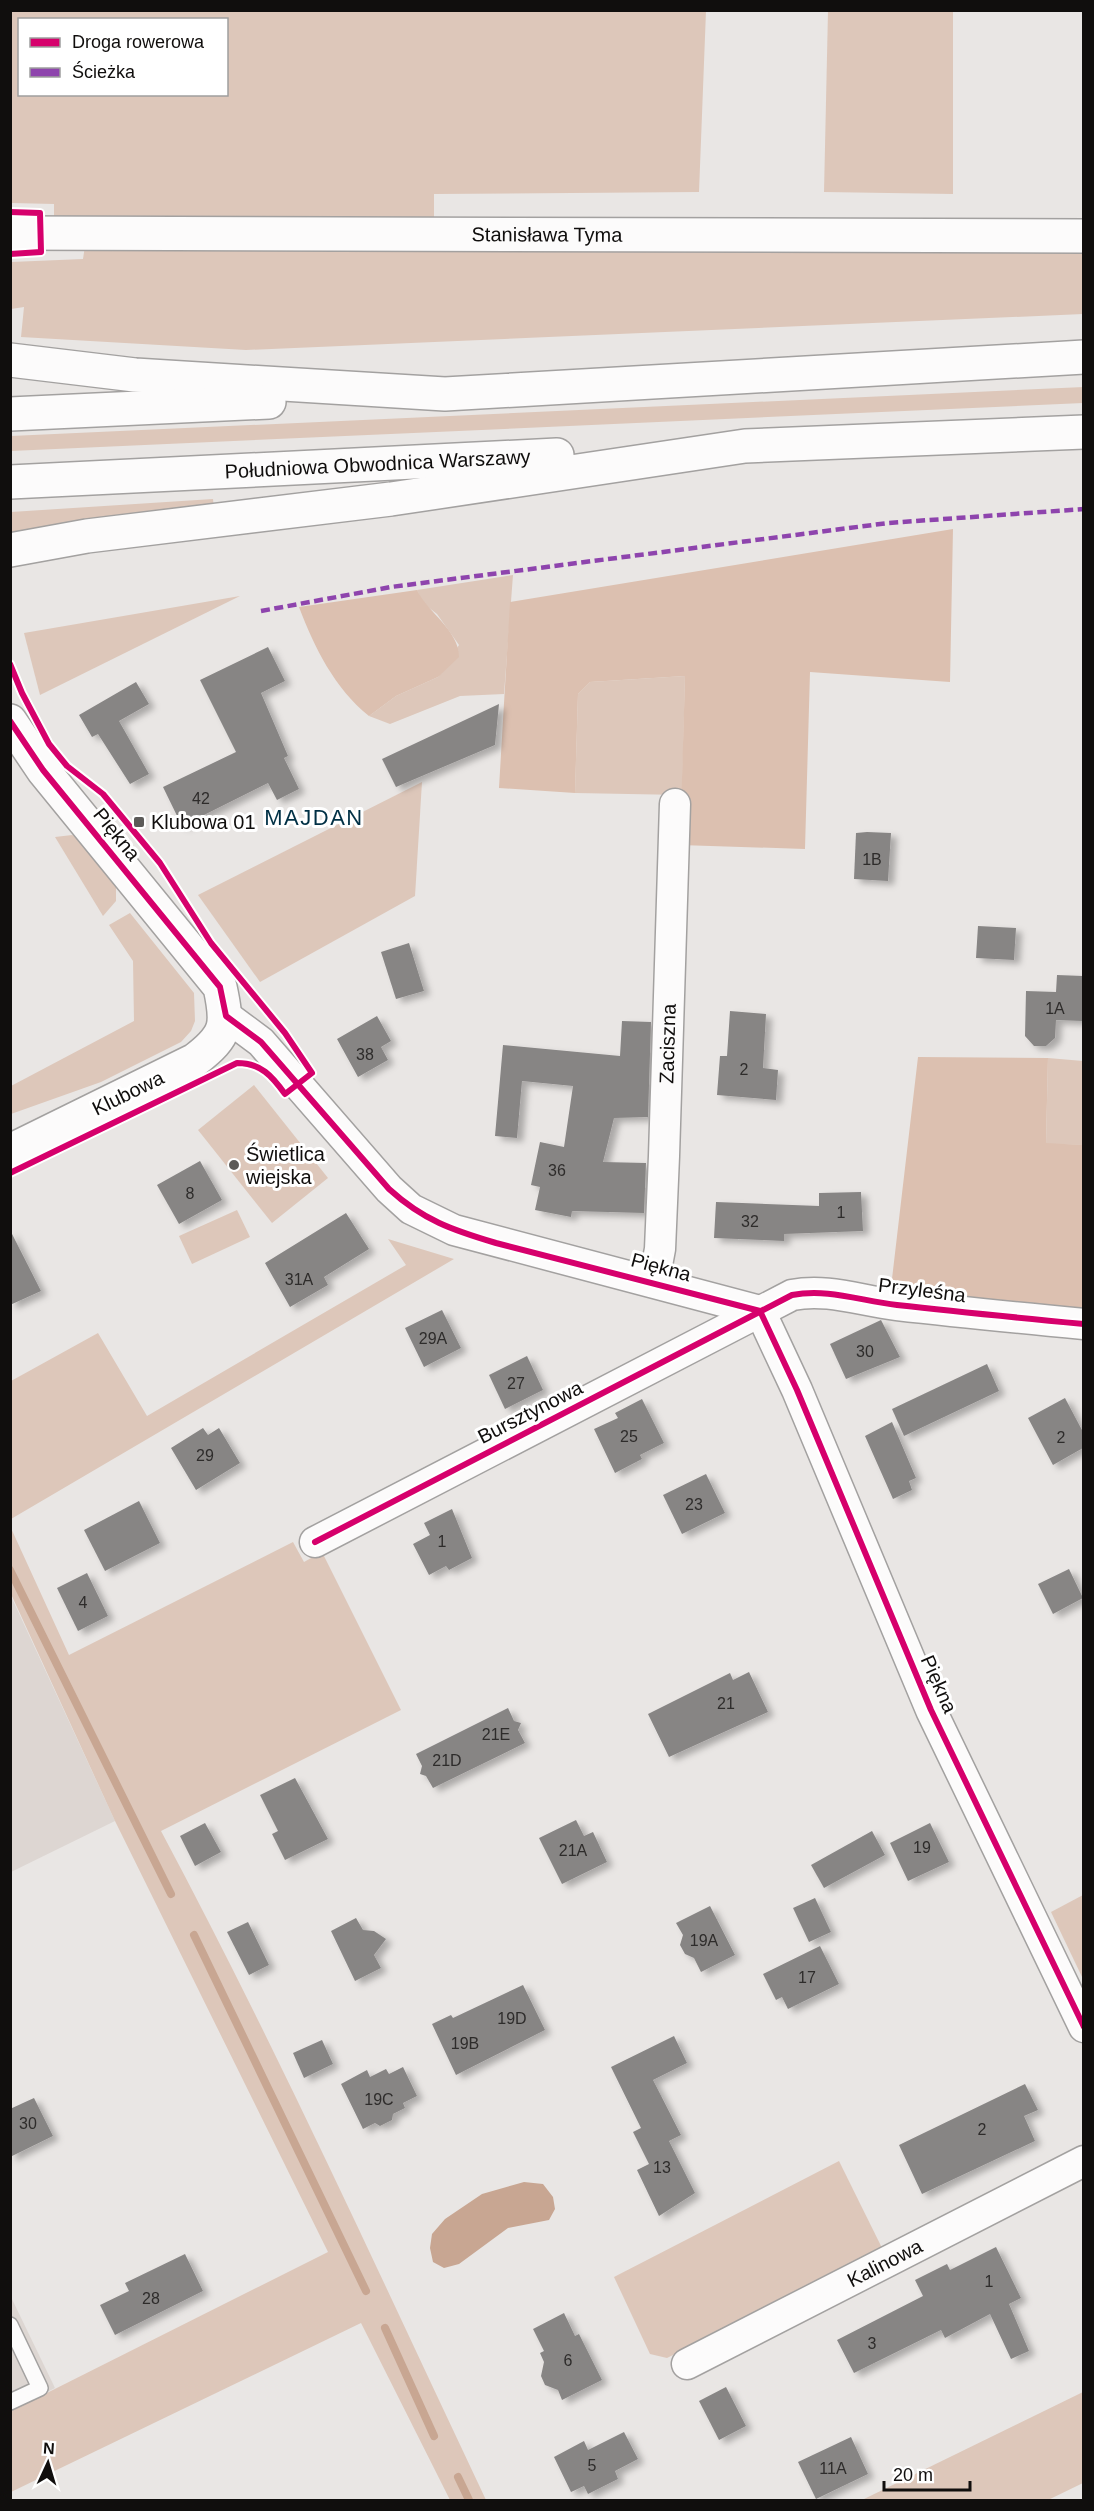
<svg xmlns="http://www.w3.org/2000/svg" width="1094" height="2511" font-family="Arial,sans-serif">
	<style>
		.built { fill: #ddd6d2 }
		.green { fill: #ddc7ba; fill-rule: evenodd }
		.forest { fill: #dcc0b0 }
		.water { fill: #c8a692 }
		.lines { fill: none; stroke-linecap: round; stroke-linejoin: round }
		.stream { stroke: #c8a692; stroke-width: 8 }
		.building { fill: #878584; filter: url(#shadow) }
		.service-casing { stroke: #a3a1a0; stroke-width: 18 }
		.minor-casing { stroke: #a3a1a0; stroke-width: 33 }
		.tertiary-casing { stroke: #a3a1a0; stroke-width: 36 }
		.motorway-casing { stroke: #a3a1a0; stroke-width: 36 }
		.service { stroke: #fcfbfb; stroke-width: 15 }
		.minor { stroke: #fcfbfb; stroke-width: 30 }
		.tertiary { stroke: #fcfbfb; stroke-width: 33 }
		.motorway { stroke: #fcfbfb; stroke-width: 33 }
		.quiet { stroke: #8e44ad; stroke-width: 4.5; stroke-dasharray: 9 4.5; stroke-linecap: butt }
		.cycleway-casing { stroke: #fff; stroke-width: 10 }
		.cycleway { stroke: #d6006c; stroke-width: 6 }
		.poi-dot { fill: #5c5a58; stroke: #fff; stroke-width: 2 }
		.labels { text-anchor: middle; stroke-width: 6; stroke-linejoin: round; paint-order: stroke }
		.number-label { font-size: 16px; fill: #2e2c2b }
		.street-label { font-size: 20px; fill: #100e0d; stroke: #fff }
		.poi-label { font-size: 20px; fill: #100e0d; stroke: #fff; text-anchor: start }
		.quarter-label { font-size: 22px; letter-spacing: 1.5px; fill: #013045; stroke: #fff }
	</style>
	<defs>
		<filter id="shadow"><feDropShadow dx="6" dy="4" stdDeviation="3" flood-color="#0004"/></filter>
	</defs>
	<rect width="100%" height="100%" fill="#e9e6e4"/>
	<g class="built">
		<path d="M10,1594L115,1821L11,1872H10Z"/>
		<path d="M10,2295L55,2388L11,2411H10Z"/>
	</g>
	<g class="green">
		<path d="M11,11H706L699,192L434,194V219L54,216V204L11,203ZM20,20H226V94H20Z"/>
		<path d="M828,11H953V194L824,192Z"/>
		<path d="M85,246L1083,252V314L246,350L21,337L24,307L11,309V262L83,259Z"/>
		<path d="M1084,387L1083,403L11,451V436Z"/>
		<path d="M213,499L214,509L11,533V512Z"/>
		<path d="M513,575L504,694L460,696L390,724L369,716L396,696L438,677L459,645L437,614L423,603L417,590Z"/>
		<path d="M240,596L40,695L24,633Z"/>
		<path d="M685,676L682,795L575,793L578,694L590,682Z"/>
		<path d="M422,782L415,896L260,982L198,895Z"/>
		<path d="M72,835L77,837L116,883V901L103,916L55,837Z"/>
		<path d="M130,913L194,993L195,1021L191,1031L181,1042L101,1082L11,1114V1086L134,1021L133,961L109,925Z"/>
		<path d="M1048,1058L1083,1061V1145L1046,1144Z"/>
		<path d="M254,1085L328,1178L272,1223L198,1130Z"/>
		<path d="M237,1210L250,1237L192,1264L179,1236Z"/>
		<path d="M388,1239L454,1259L11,1519V1381L98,1333L147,1416L406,1265Z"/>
		<path d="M10,1526L69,1655L293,1542L304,1562L322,1552L401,1710L161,1831C278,2050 380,2276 486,2500H450L361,2323L11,2492V2411L328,2252L115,1821L11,1594Z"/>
		<path d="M1083,1895V1979L1051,1912Z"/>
		<path d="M839,2161L883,2250L667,2358L650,2354L614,2277Z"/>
		<path d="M1083,2392V2483L1048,2500H862Z"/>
	</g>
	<g class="forest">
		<path d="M953,529L950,682L810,672L805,849L680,845L685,676L590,682L578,694L575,793L499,788L510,602Z"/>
		<path d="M417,590C428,613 459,630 459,657L438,677L396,696L369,716C335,689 314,647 299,607Z"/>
		<path d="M918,1057L1048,1058L1046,1143L1083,1145V1315L890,1296Z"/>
	</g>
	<path class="water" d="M524,2182L543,2184L553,2197L555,2209L549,2220L508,2228L459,2264L444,2268L433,2262L430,2248L432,2234L445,2219L482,2194Z"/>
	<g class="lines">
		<g class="stream">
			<path d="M10,1570L171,1894"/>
			<path d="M194,1935L366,2291"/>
			<path d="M385,2328L434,2436"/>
			<path d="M458,2477L469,2500"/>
		</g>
	</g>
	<g class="building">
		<path d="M268,647L285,681L261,693L288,756L284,758L299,789L277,800L268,783L182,826L163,787L236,752L200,680Z"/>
		<path d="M136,682L149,704L119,721L149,774L130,784L98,734L92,737L79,715Z"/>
		<path d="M499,704L495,745L396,787L382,759Z"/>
		<path d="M867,832L891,833L888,881L854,879L856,833Z"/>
		<path d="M978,926L1016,928L1014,960L976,958Z"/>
		<path d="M409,943L424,991L396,999L381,952Z"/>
		<path d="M1057,975L1083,976V1021L1056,1020L1055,1038L1046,1046H1034L1025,1036L1026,991L1056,992Z"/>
		<path d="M730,1011L766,1014L763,1068L778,1070L776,1100L717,1095L720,1056H727Z"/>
		<path d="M377,1016L391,1041L381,1047L388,1060L358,1077L337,1039Z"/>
		<path d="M622,1021L651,1022L648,1117L614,1118L603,1162L646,1163L644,1213L572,1211L571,1217L535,1210L540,1187L531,1185L540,1142L564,1147L573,1086L522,1081L517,1138L495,1136L503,1045L620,1056Z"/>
		<path d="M200,1161L222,1200L179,1224L157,1185Z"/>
		<path d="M861,1192L863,1231L784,1234V1241L714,1238L716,1202L819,1206V1193Z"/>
		<path d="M346,1213L369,1249L324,1277L328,1285L290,1307L265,1263Z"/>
		<path d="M10,1230L41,1291L10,1305Z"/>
		<path d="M442,1310L461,1348L424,1367L405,1328Z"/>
		<path d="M881,1320L900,1357L846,1379L830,1344Z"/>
		<path d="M527,1356L543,1390L505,1409L489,1375Z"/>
		<path d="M987,1364L999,1391L904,1436L892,1409Z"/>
		<path d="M1065,1398L1083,1432V1448L1053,1465L1028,1418Z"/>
		<path d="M642,1399L664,1443L640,1455L642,1459L615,1473L594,1429L618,1418L615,1413Z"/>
		<path d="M892,1422L916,1478L909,1481L912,1490L893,1499L865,1436Z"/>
		<path d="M203,1428L208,1435L219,1428L240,1463L196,1490L171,1448Z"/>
		<path d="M706,1474L725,1513L682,1534L663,1495Z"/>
		<path d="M139,1501L160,1543L105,1571L84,1530Z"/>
		<path d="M452,1509L472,1558L449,1570L446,1566L429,1575L413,1544L430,1535L424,1523Z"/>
		<path d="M1069,1569L1083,1598L1053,1614L1038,1584Z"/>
		<path d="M87,1573L108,1616L78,1631L57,1588Z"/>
		<path d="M749,1672L768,1712L669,1757L648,1714L730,1673L733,1680Z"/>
		<path d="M508,1708L514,1721L521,1723L518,1730L525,1743L433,1788L426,1776L420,1774L422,1766L416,1754Z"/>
		<path d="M295,1778L328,1839L285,1860L272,1834L278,1831L260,1795Z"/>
		<path d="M576,1820L584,1836L593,1832L607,1862L562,1884L539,1838Z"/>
		<path d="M205,1823L221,1852L195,1866L180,1836Z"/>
		<path d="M930,1823L949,1862L908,1881L890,1843Z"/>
		<path d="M872,1831L885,1855L824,1888L811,1865Z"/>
		<path d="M815,1898L831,1932L809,1942L793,1908Z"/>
		<path d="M710,1906L735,1955L701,1972L694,1958L685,1954L680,1945L683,1935L676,1923Z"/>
		<path d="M356,1918L363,1930L374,1931L386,1939L374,1955L381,1968L355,1981L331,1931Z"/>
		<path d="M248,1922L269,1965L249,1975L227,1932Z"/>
		<path d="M820,1946L839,1984L788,2009L782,1997L776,2000L763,1974Z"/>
		<path d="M523,1985L545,2030L456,2075L432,2024L451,2015L453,2018Z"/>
		<path d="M674,2036L687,2063L653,2080L681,2135L669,2141L695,2193L659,2216L637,2170L649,2164L633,2132L641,2128L611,2067Z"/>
		<path d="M322,2040L333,2064L304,2078L293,2053Z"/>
		<path d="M403,2067L417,2096L403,2103L405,2108L393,2114L392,2120L380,2126L375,2123L363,2129L341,2084L367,2070L370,2077L386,2069L389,2074Z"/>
		<path d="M1025,2084L1038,2110L1024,2116L1035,2141L922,2194L899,2145Z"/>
		<path d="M34,2098L53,2136L10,2157V2109Z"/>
		<path d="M996,2247L1021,2298L1009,2304L1029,2351L1011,2359L990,2314L945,2338L941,2330L854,2373L837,2340L923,2296L915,2280L947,2264L950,2270Z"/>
		<path d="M185,2254L203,2291L115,2335L100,2305L129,2291L125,2283Z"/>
		<path d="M564,2313L575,2336L579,2334L602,2380L562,2400L558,2390L545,2385L541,2376L544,2362L540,2353L544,2351L533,2329Z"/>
		<path d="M726,2387L746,2426L719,2440L699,2401Z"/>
		<path d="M624,2432L638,2459L615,2471L618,2479L588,2494L584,2486L571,2492L554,2457L584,2441L588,2450Z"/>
		<path d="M851,2437L868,2474L816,2499L798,2462Z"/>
	</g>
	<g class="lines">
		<defs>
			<path id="service" d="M10,2325L40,2388L10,2402"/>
			<g id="minor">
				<path d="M226,1016L261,1042L389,1189L411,1209L454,1230L760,1311L797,1390L931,1710L1084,2027"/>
				<path id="s1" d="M654,1281L660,1249L664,1156L675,804"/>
				<path d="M315,1542L792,1295C828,1288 861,1301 897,1305C959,1312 1021,1318 1084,1324"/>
				<path id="s2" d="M687,2364L1084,2161"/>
			</g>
			<g id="tertiary">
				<path id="s3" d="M10,233L1084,236"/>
				<path d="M10,721L43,770L220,987C228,1024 228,1035 195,1060L10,1151"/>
			</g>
			<g id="motorway">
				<path d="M10,360L135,375L445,394L1084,357"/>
				<path d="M10,414L269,402"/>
				<path id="s4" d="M10,482L557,455"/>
				<path d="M10,550L87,536L391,499L745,446L1084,432"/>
			</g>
		</defs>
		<use href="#service" class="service-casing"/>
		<use href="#minor" class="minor-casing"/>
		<use href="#tertiary" class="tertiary-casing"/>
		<use href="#motorway" class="motorway-casing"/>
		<use href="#service" class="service"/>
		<use href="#minor" class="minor"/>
		<use href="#tertiary" class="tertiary"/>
		<use href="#motorway" class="motorway"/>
		<path class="quiet" d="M261,611L391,587L888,523L1084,509"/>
		<defs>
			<g id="cycleway">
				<path d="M10,212L40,213L41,252L10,254"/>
				<path d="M10,664L22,693L49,744L67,766L103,794L160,863L211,943L285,1033L312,1073L285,1094C272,1076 261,1063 237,1063L10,1173"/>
				<path d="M10,721L43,770L220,987L226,1016L261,1042L389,1189C423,1220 452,1230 496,1243L760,1311L797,1390L931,1710L1084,2027"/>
				<path d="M315,1542L792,1295C828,1288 861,1301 897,1305C959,1312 1021,1318 1084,1324"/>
			</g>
		</defs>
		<use href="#cycleway" class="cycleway-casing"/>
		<use href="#cycleway" class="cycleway"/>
	</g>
	<g class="poi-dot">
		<rect x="133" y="816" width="12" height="12" rx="3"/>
		<circle cx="234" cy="1165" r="6"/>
	</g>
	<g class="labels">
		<g class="number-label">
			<text x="201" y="804">42</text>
			<text x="872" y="865">1B</text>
			<text x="1055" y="1014">1A</text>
			<text x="365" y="1060">38</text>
			<text x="744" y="1075">2</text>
			<text x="557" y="1176">36</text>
			<text x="190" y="1199">8</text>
			<text x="841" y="1218">1</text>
			<text x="750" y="1227">32</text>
			<text x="299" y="1285">31A</text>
			<text x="433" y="1344">29A</text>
			<text x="865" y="1357">30</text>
			<text x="516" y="1389">27</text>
			<text x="629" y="1442">25</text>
			<text x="1061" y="1443">2</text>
			<text x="205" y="1461">29</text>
			<text x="694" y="1510">23</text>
			<text x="442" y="1547">1</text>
			<text x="83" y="1608">4</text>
			<text x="726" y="1709">21</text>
			<text x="496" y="1740">21E</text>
			<text x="447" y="1766">21D</text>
			<text x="922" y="1853">19</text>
			<text x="573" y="1856">21A</text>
			<text x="704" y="1946">19A</text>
			<text x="807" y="1983">17</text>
			<text x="512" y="2024">19D</text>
			<text x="465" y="2049">19B</text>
			<text x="379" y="2105">19C</text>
			<text x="28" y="2129">30</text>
			<text x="982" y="2135">2</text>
			<text x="662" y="2173">13</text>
			<text x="989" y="2287">1</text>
			<text x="151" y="2304">28</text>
			<text x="872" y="2349">3</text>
			<text x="568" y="2366">6</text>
			<text x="592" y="2471">5</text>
			<text x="833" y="2474">11A</text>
		</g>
		<g class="street-label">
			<text dy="7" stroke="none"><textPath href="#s3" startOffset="537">Stanisława Tyma</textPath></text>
			<text dy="7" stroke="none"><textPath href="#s4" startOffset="368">Południowa Obwodnica Warszawy</textPath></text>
			<text transform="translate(117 834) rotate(51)" y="7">Piękna</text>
			<text dy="7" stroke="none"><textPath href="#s1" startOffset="238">Zaciszna</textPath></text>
			<text transform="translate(128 1093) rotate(-26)" y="7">Klubowa</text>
			<text transform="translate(661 1267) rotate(15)" y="7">Piękna</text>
			<text transform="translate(922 1290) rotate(7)" y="7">Przyleśna</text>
			<text transform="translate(530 1412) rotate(-27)" y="7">Bursztynowa</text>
			<text transform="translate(939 1684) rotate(66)" y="7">Piękna</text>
			<text dy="7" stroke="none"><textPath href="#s2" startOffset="222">Kalinowa</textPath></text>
		</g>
		<g class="poi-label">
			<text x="151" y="829">Klubowa 01</text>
			<text x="246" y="1161">Świetlica<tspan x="246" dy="23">wiejska</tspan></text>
		</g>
		<g class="quarter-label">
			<text x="314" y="825">MAJDAN</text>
		</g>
	</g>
	<rect width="1094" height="2511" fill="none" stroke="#100e0d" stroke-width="24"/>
	<rect x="18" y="18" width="210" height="78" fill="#ffffff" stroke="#9f9f9e" stroke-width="1.5"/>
	<rect x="30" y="38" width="30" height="9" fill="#d6006c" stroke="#9f9f9e" stroke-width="1.5"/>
	<text x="72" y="48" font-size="18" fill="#100e0d">Droga rowerowa</text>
	<rect x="30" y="68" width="30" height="9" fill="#8e44ad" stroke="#9f9f9e" stroke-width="1.5"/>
	<text x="72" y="78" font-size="18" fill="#100e0d">Ścieżka</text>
	<g transform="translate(48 2463) rotate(4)" stroke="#ffffff" stroke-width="4.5" paint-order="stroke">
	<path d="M0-4.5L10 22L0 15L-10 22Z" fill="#100e0d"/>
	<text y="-9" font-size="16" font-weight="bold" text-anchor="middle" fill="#100e0d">N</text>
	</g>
	<path d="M884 2481v9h86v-9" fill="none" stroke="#100e0d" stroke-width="3"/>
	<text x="893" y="2481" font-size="18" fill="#100e0d" stroke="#ffffff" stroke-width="4.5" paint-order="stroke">20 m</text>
</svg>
